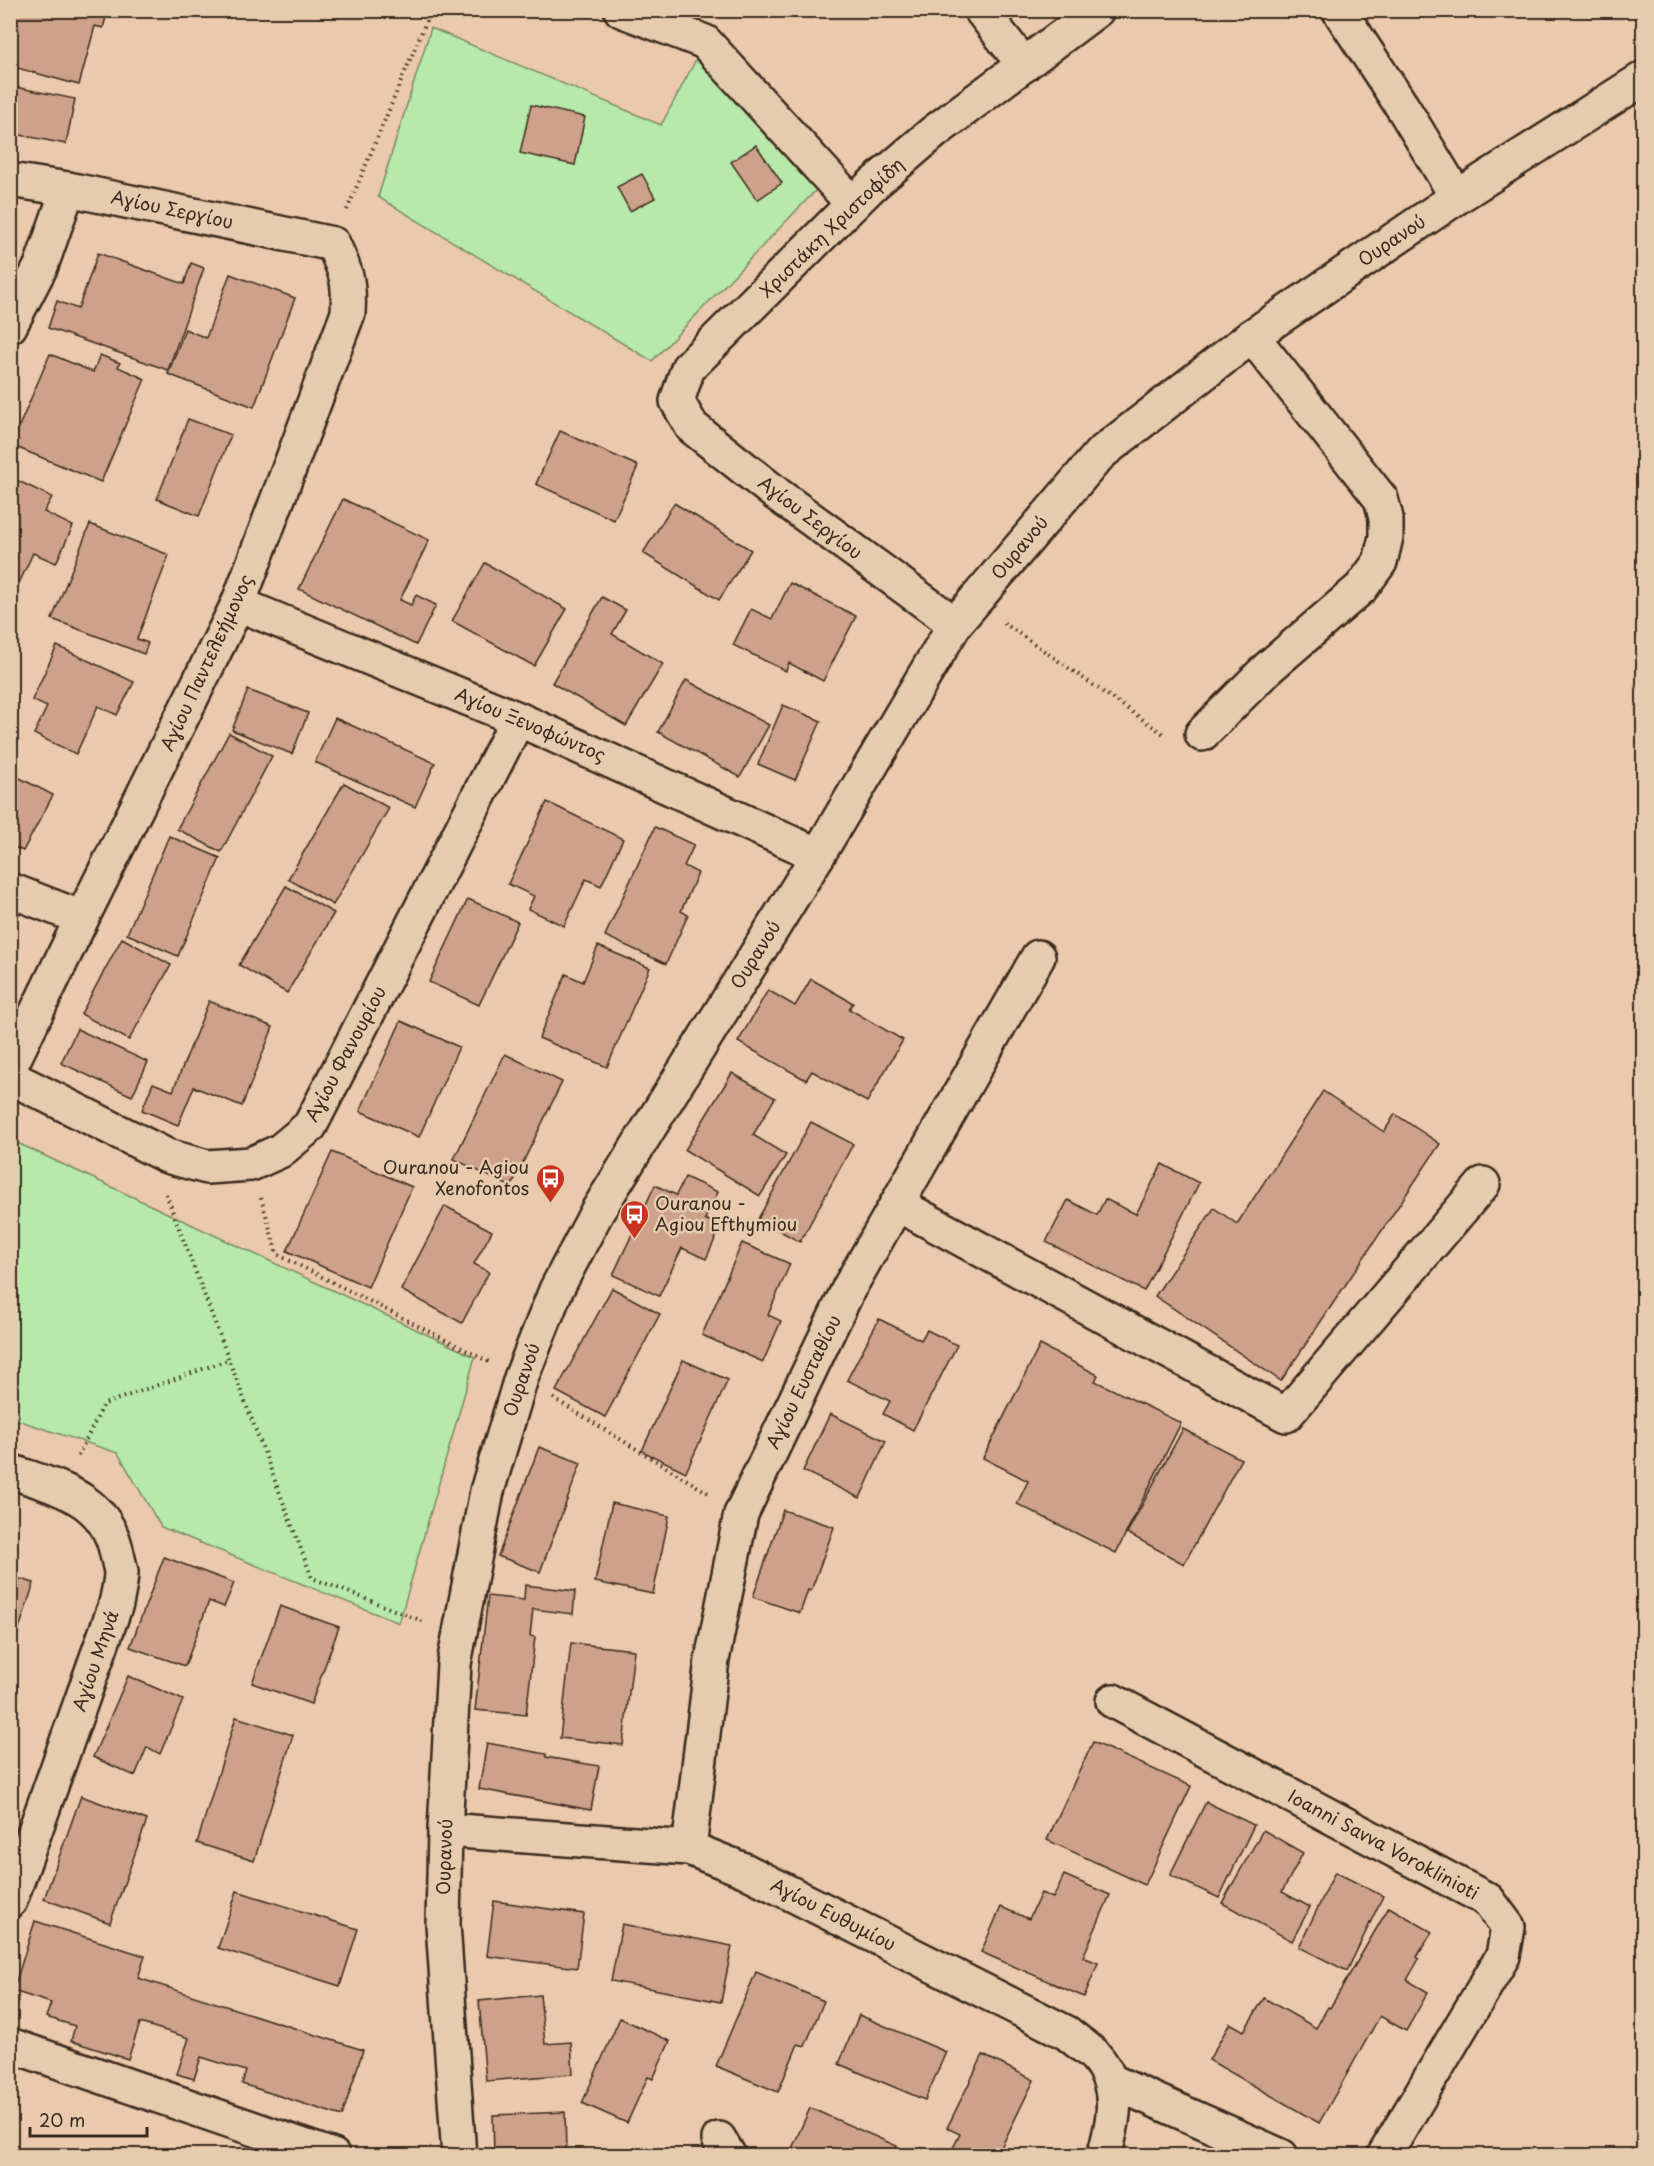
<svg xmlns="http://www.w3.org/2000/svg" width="1654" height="2166" font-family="'Playpen Sans',sans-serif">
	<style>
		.green { fill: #b7e9aa; stroke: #798a64; stroke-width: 1.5 }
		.building { fill: #cda18a; stroke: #3b2a1e; stroke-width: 1.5 }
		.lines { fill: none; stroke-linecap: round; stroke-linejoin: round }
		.street-casing { stroke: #3b2a1e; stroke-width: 38 }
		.path { stroke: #3b2a1e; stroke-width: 4; stroke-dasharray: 1.5 4.5; stroke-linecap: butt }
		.street { stroke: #e6ccae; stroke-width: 33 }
		.labels { text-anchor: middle; stroke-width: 5; stroke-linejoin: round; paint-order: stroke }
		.street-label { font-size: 18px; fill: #3b2a1e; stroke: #e6ccae }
		.poi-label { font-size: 18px; fill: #3b2a1e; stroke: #e6ccae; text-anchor: end }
	</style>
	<rect width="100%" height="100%" fill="#ebc9ac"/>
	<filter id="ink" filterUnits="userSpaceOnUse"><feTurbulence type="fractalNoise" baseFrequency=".0167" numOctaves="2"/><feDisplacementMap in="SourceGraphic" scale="12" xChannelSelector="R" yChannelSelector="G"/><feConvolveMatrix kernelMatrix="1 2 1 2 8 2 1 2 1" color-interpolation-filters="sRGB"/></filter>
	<g filter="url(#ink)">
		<g class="green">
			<path d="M431,28L661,125L698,56L819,187L652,361L378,197Z"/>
			<path d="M11,1140L475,1357L399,1623L161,1527L118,1453L11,1418Z"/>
		</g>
		<g class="building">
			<path d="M18,10H108L103,28L95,26L79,85L10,66V38Z"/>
			<path d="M10,86L75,99L66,144L10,133Z"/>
			<path d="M531,105L585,117L575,165L520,153Z"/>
			<path d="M756,145L782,183L757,200L731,162Z"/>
			<path d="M642,174L655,198L630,211L617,187Z"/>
			<path d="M98,253L184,284L191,263L204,268L168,370L48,328L57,301L78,309Z"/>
			<path d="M230,274L295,298L254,407L168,374L185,329L206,338Z"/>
			<path d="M50,354L93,372L100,355L120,363L118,367L145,379L101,482L11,445Z"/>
			<path d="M188,419L231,435L199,516L157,499Z"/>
			<path d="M560,431L638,466L614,520L536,484Z"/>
			<path d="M10,477L52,497L44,512L73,526L56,563L33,553L14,594L10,592Z"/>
			<path d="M343,499L429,540L400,600L411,605L416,595L436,605L416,645L299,589Z"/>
			<path d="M674,503L751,550L719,600L643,553Z"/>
			<path d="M90,524L169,555L137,639L148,643L144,654L52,619Z"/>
			<path d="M485,563L567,609L534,666L452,621Z"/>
			<path d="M790,583L856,616L823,681L789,663L786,671L733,645L751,609L772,619Z"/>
			<path d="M602,597L626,610L612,634L663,664L626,726L552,683Z"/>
			<path d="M57,646L134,682L117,715L98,706L76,754L34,734L47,707L32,700Z"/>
			<path d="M686,680L769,725L740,777L658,732Z"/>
			<path d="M248,690L308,713L292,754L232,730Z"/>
			<path d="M783,705L821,721L795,780L758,764Z"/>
			<path d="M335,718L435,763L415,807L315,762Z"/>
			<path d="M229,733L272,756L221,852L177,829Z"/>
			<path d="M10,773L53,795L23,851L10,845Z"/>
			<path d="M344,783L389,808L333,905L288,879Z"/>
			<path d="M547,802L623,839L601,886L586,879L564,926L528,909L534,896L508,884Z"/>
			<path d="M655,827L694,845L684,866L698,873L681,911L688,915L666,964L605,936Z"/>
			<path d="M169,836L220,858L178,956L127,934Z"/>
			<path d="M286,886L334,913L287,993L239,965Z"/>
			<path d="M468,899L518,922L479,1005L429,982Z"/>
			<path d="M122,938L171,965L129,1040L81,1014Z"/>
			<path d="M598,946L650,968L607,1067L539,1038L566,974L583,982Z"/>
			<path d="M811,979L853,1003L849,1009L903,1040L867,1102L812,1071L806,1080L738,1042L768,990L795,1006Z"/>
			<path d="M209,1001L273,1027L242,1106L194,1087L178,1125L142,1110L153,1083L173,1091Z"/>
			<path d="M401,1021L459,1047L419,1137L360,1111Z"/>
			<path d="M77,1029L148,1062L132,1096L61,1063Z"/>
			<path d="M505,1054L562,1082L511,1187L454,1159Z"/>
			<path d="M732,1073L775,1098L753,1135L786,1155L760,1196L685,1150Z"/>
			<path d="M1323,1091L1384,1132L1395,1114L1440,1144L1281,1381L1155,1296L1214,1208L1237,1224Z"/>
			<path d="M811,1122L853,1144L800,1242L758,1219Z"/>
			<path d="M332,1152L412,1187L368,1287L287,1251Z"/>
			<path d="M1162,1164L1199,1183L1144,1291L1046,1242L1068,1200L1097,1215L1105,1199L1136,1214Z"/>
			<path d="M685,1177L718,1192L705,1219L721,1226L706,1259L682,1248L659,1296L613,1275L655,1185L676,1195Z"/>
			<path d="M445,1206L492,1231L474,1264L489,1272L462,1323L401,1290Z"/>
			<path d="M742,1243L790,1264L768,1315L781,1321L763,1362L702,1335Z"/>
			<path d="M612,1288L660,1314L605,1417L556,1391Z"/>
			<path d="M879,1319L921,1340L927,1330L957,1345L913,1430L883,1414L890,1401L847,1380Z"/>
			<path d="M1040,1345L1098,1375L1095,1381L1181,1423L1116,1553L1017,1504L1028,1481L983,1458Z"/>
			<path d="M683,1360L728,1380L686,1472L642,1451Z"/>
			<path d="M830,1414L886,1441L860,1498L803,1471Z"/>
			<path d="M1183,1429L1241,1459L1184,1564L1127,1533Z"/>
			<path d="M539,1447L581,1463L540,1572L498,1556Z"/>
			<path d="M612,1503L669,1516L653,1594L595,1582Z"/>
			<path d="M783,1510L834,1527L811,1591L808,1590L800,1613L753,1597Z"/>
			<path d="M164,1557L234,1583L224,1607L209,1601L185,1666L130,1647Z"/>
			<path d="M10,1576L34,1583L10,1656Z"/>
			<path d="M525,1585L575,1591L573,1614L533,1609L530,1636L535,1637L526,1715L475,1710L488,1596L524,1600Z"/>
			<path d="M280,1606L339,1627L311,1704L252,1683Z"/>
			<path d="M571,1643L634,1650L623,1745L560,1738Z"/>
			<path d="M128,1676L183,1700L160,1754L147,1747L135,1776L93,1757Z"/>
			<path d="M236,1717L293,1735L254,1861L197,1843Z"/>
			<path d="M1093,1742L1191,1786L1145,1885L1047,1840Z"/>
			<path d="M487,1743L546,1754V1757L599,1766L591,1810L479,1789Z"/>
			<path d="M81,1796L147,1820L110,1923L44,1899Z"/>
			<path d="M1206,1802L1254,1825L1219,1898L1170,1875Z"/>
			<path d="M1263,1830L1303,1853L1282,1892L1310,1907L1292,1941L1222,1903Z"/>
			<path d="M1335,1872L1383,1896L1347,1971L1299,1947Z"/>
			<path d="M1064,1875L1110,1895L1083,1957L1098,1963L1084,1997L981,1952L1001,1907L1029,1919L1041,1893L1053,1898Z"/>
			<path d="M237,1891L358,1929L340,1986L218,1948Z"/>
			<path d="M494,1901L584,1914L577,1968L487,1956Z"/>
			<path d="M1389,1907L1432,1932L1417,1957L1419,1959L1407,1980L1428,1992L1406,2031L1380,2016L1319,2123L1209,2060L1230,2023L1244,2031L1264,1998L1316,2028L1328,2007L1330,2008Z"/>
			<path d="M35,1921L145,1956L138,1978L363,2050L342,2116L242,2084L246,2071L201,2057L194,2079L177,2074L189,2038L140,2023L128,2059L71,2041L75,2026L46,2017L51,2003L13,1991Z"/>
			<path d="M622,1924L732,1946L721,2002L611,1981Z"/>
			<path d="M756,1972L824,2001L805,2046L798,2044L778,2092L716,2066Z"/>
			<path d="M540,1995L545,2044L571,2042L573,2074L486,2081L479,2001Z"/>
			<path d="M859,2015L946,2052L925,2100L839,2064Z"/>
			<path d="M620,2018L670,2041L653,2079L648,2077L627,2123L582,2103Z"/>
			<path d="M983,2055L1034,2080L997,2156H949L960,2134L947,2128Z"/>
			<path d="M810,2108L897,2146L892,2156H795L790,2153Z"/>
			<path d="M565,2112L566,2152L494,2155L493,2115Z"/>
			<path d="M922,2148L937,2156H918Z"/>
		</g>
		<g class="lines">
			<defs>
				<g id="street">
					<path d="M621,10L705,42L853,204"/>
					<path d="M981,10L1024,65"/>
					<path d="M1339,10L1405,111L1457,197"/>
					<path d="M10,180L68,189L333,244C346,272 350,281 348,313L238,604L82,918L10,1067"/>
					<path d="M10,326L41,266L68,189"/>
					<path d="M238,604L518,719L818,855"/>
					<path d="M955,624L778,495L692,427L677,401L688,368L871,186L934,132L1097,10"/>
					<path d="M1202,734L1268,668L1361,588L1380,562L1386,537V518L1381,499L1252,336"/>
					<path d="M10,890L82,918"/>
					<path d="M10,1077L167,1156L207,1167L251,1164L280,1151L310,1126L518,719"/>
					<path d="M897,1204L1286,1415L1483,1184"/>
					<path d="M10,1471C58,1488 106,1497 117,1554C118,1559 120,1566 121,1572C121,1582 118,1594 116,1604L10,1901"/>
					<path d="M1113,1701L1488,1900L1508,1927L1503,1956L1384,2156"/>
					<path d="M445,1830L689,1848L744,1870L1067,2033C1076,2041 1088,2048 1096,2057C1122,2087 1114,2121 1104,2156"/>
					<path d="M689,1848L712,1660L741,1514L849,1288L1038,957"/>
					<path d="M10,2045L333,2156"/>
					<path d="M1111,2081L1281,2156"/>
					<path d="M719,2139L729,2156"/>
					<path d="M459,2156L443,1924L445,1830L454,1664L487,1491L521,1378L556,1290L597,1212L818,855L955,624L1100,454L1252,336L1457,197L1644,78"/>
				</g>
			</defs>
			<use href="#street" class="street-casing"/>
			<g class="path">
				<path d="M347,210L431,10"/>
				<path d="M1004,623L1165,735"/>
				<path d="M166,1194L312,1578L425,1622"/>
				<path d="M261,1198L277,1254L489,1362"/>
				<path d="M553,1398L710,1494"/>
				<path d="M78,1456L104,1404L228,1360"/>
			</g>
			<use href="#street" class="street"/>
		</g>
	</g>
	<defs>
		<symbol id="bus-pin" viewBox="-11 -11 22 30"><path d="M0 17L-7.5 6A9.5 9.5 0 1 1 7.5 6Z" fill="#c8321e" stroke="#e6ccae"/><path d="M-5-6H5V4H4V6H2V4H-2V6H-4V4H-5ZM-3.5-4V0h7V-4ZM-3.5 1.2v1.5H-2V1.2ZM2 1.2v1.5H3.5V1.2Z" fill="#fff"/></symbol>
	</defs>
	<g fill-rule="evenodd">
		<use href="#bus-pin" x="534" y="1162" width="33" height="45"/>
		<use href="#bus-pin" x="618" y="1198" width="33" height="45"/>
	</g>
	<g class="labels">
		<g class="street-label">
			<text transform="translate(172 210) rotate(12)" y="6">Αγίου Σεργίου</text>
			<text transform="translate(832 228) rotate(-44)" y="6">Χριστάκη Χριστοφίδη</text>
			<text transform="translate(1392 241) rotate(-34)" y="6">Ουρανού</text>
			<text transform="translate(810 518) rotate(37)" y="6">Αγίου Σεργίου</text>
			<text transform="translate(1020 548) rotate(-50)" y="6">Ουρανού</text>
			<text transform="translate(207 663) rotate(-65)" y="6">Αγίου Παντελεήμονος</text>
			<text transform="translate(530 725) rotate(23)" y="6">Αγίου Ξενοφώντος</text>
			<text transform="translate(756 955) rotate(-58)" y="6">Ουρανού</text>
			<text transform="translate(346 1054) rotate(-62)" y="6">Αγίου Φανουρίου</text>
			<text transform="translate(522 1380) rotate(-71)" y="6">Ουρανού</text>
			<text transform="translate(804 1382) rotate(-64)" y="6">Αγίου Ευσταθίου</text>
			<text transform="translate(96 1661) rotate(-71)" y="6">Αγίου Μηνά</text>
			<text transform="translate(1383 1845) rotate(28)" y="6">Ioanni Savva Voroklinioti</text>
			<text transform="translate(445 1857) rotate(-88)" y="6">Ουρανού</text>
			<text transform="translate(833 1915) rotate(27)" y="6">Αγίου Ευθυμίου</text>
		</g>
		<g class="poi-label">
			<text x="529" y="1174">Ouranou - Agiou<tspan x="529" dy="21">Xenofontos</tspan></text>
			<text x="655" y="1210" text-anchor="start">Ouranou -<tspan x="655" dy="21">Agiou Efthymiou</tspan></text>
		</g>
	</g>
	<rect width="1654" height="2166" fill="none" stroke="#e6ccae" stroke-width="36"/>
	<rect x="18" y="18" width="1618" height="2130" fill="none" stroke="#3b2a1e" stroke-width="2" filter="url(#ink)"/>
	<path d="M30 2127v9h117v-9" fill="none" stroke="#3b2a1e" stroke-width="3"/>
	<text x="39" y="2127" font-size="18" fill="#3b2a1e" stroke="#e6ccae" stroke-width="4.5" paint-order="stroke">20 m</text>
</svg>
